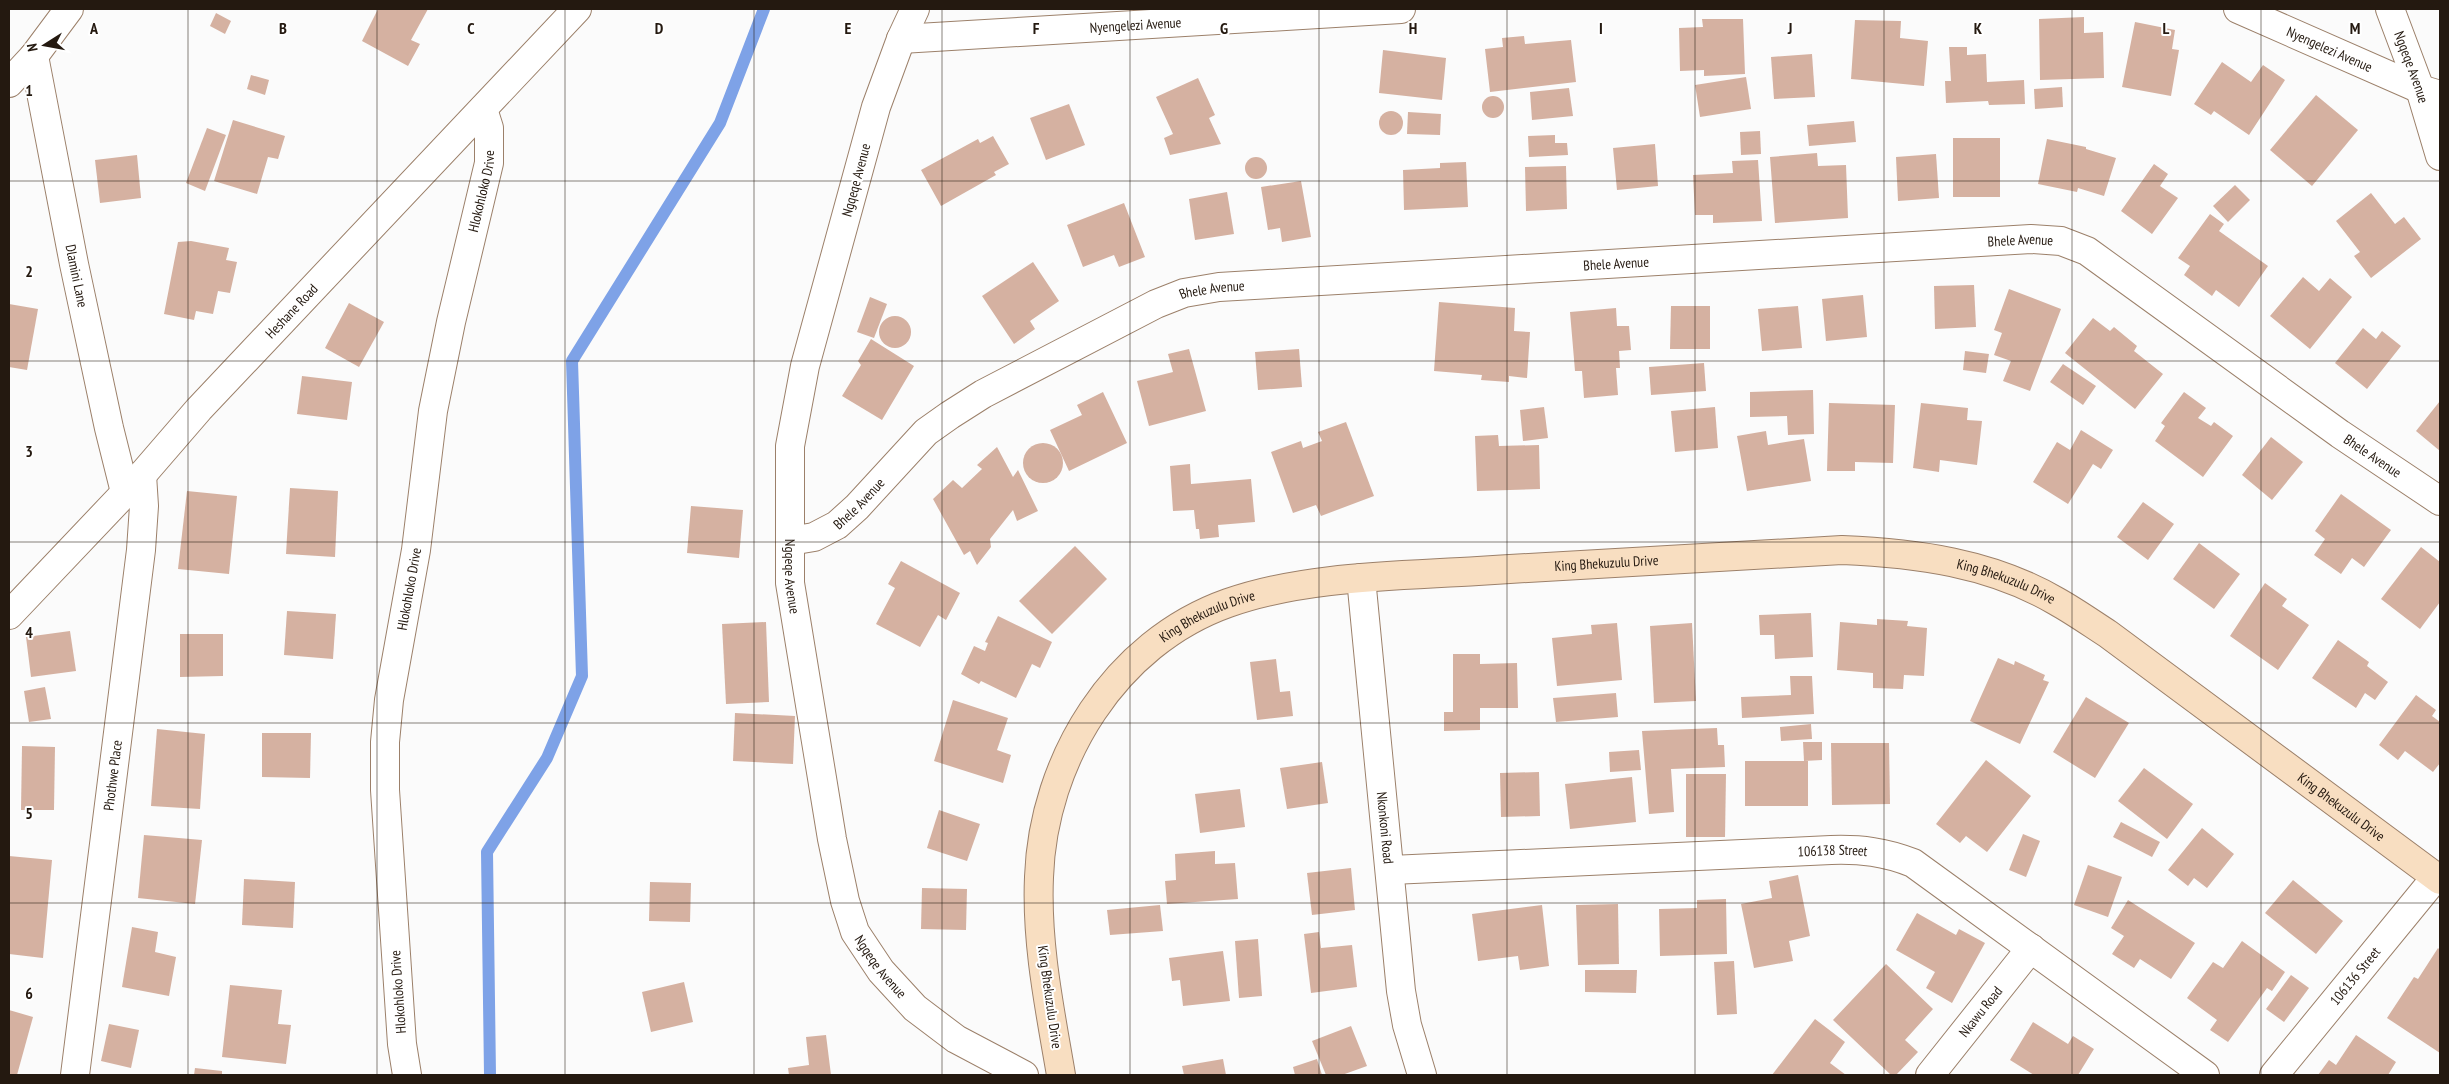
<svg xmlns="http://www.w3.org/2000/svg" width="2449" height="1084" font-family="'PT Sans Narrow',sans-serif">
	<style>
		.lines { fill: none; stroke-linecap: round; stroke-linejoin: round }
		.stream { stroke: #7ea2e7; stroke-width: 12 }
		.building { fill: #d5b1a1 }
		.street-casing { stroke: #9c806a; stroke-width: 30 }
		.secondary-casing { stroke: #9c806a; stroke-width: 30 }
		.street { stroke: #fff; stroke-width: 28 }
		.secondary { stroke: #f8dec1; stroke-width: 28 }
		.grid { fill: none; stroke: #241910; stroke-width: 1; stroke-opacity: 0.55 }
		.labels { text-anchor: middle; stroke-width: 4; stroke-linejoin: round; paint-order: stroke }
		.street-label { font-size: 14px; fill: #241910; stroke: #fff }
		.grid-label { font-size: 16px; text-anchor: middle; font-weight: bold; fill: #241910; stroke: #fff; stroke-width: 4; stroke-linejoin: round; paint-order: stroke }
	</style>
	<rect width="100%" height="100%" fill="#fbfbfb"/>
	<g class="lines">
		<path class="stream" d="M490,1075L487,852L547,758L582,676L572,361L720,123L764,9"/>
	</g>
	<g class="building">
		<path d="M378,9H428L411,40L420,44L408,66L362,41Z"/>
		<path d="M216,13L231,21L225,34L210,26Z"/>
		<path d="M2084,17V33L2103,32L2104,78L2040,80L2039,19Z"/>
		<path d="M1702,19H1743L1745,74L1704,76V70L1680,71L1679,28L1703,27Z"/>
		<path d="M1855,20L1901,21L1900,38L1928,41L1924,86L1851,79Z"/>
		<path d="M2135,22L2175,30L2172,49L2179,50L2171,96L2122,87Z"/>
		<path d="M1524,36L1525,44L1571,40L1576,82L1490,92L1485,49L1503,47L1502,38Z"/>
		<path d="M1949,47H1967V55L1986,54L1987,82L2024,80L2025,104L1989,105L1988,101L1946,103L1945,81H1951Z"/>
		<path d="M1383,50L1446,58L1442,100L1379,93Z"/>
		<path d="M1812,54L1815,97L1774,99L1771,57Z"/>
		<path d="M2222,62L2251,82L2263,65L2285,80L2249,135L2214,111L2211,115L2194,104Z"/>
		<path d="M251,75L269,80L265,95L247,89Z"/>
		<path d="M1746,77L1751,109L1700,117L1695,85Z"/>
		<path d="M1198,78L1215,115L1209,118L1221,144L1170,155L1164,138L1173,134L1156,97Z"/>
		<path d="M2062,87L2063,107L2035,109L2034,89Z"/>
		<path d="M1569,88L1573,116L1532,120L1530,92Z"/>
		<path d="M2316,95L2358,130L2312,186L2270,150Z"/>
		<circle cx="1493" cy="107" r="11"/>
		<path d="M1069,104L1085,145L1046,160L1030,118Z"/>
		<circle cx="1391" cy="123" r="12"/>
		<path d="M1408,112L1441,114L1440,135L1407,134Z"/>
		<path d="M233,120L285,136L278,159L268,157L257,194L214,181Z"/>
		<path d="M1854,121L1856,142L1809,146L1807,125Z"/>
		<path d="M207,128L226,135L205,191L186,183Z"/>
		<path d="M1760,131L1761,154L1741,155L1740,132Z"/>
		<path d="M1555,135V143H1567L1568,155L1529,157L1528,136Z"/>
		<path d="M993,136L1009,164L994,172L996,175L941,206L921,170L978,139L980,143Z"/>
		<rect x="1953" y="138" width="47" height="59"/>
		<path d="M2047,139L2086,147V149L2116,158L2104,196L2078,188L2077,192L2038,184Z"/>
		<path d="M1655,144L1658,186L1617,190L1613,148Z"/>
		<path d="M1817,153L1818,166L1846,165L1848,218L1775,223L1770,157Z"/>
		<path d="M1936,154L1939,198L1898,201L1896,157Z"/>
		<path d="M137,155L141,198L100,203L95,160Z"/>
		<circle cx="1256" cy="168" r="11"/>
		<path d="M1758,160L1762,221L1713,223V215H1695L1693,175L1733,173L1732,161Z"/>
		<path d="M1466,162L1468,207L1404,210L1403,170L1440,168V163Z"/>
		<path d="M2154,164L2168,174L2160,186L2178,198L2152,234L2121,211Z"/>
		<path d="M1566,166L1567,209L1526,211L1525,167Z"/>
		<path d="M1301,181L1311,237L1282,242L1280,228L1268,230L1261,187Z"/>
		<path d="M2235,185L2250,200L2228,222L2213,206Z"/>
		<path d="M1227,192L1234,234L1195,240L1189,199Z"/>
		<path d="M2371,193L2395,224L2404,217L2421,239L2371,278L2354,256L2360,252L2336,221Z"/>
		<path d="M1124,203L1145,257L1119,267L1114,255L1083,267L1067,225Z"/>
		<path d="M2210,214L2224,224L2219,231L2268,266L2239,307L2216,290L2212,296L2184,275L2190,266L2178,258Z"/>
		<path d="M191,241L229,248L226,260L237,262L230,293L218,291L213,314L196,311L194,320L164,314L178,242Z"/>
		<path d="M1033,262L1059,301L1030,321L1035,329L1014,344L982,296Z"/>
		<path d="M2303,277L2319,291L2330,278L2352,297L2310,349L2270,316Z"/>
		<path d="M1974,285L1976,327L1935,329L1934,286Z"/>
		<path d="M2009,289L2061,309L2030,391L2003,381L2011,361L1994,355L2002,333L1994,330Z"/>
		<path d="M1863,295L1867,337L1826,341L1822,299Z"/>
		<path d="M870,297L887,304L874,338L857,332Z"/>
		<path d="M1439,302L1515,308L1514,331L1530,332L1527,378L1509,376V382L1481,380L1482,375L1434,371Z"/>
		<path d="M349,303L384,322L359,367L325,348Z"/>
		<path d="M9,304L38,309L27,370L9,367Z"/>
		<path d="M1671,306H1710V349H1670Z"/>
		<path d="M1798,306L1802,348L1762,351L1758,309Z"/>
		<path d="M1616,308L1617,326H1629L1631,350L1619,351L1620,368H1616L1618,395L1584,398L1582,371H1575L1570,312Z"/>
		<circle cx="895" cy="332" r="16"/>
		<path d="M2093,318L2110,331L2114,327L2137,346L2134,351L2163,374L2135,409L2065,353Z"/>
		<path d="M2363,328L2376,339L2382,331L2401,346L2367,389L2335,363Z"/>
		<path d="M871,339L914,366L882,420L842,396L861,365L858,361Z"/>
		<path d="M1189,349L1206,411L1149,426L1137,381L1173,372L1168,354Z"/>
		<path d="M1299,349L1302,387L1258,390L1255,352Z"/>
		<path d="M1965,351L1989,354L1986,373L1963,370Z"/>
		<path d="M1704,363L1706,391L1651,395L1649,367Z"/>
		<path d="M2063,364L2096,386L2083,405L2050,382Z"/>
		<path d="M302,376L352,382L347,420L297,414Z"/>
		<path d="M1813,390L1814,434L1788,435L1787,416L1750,417V392Z"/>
		<path d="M1103,392L1127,443L1069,471L1050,430L1082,415L1077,405Z"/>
		<path d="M2184,392L2206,408L2198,418L2211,426L2214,422L2233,436L2203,477L2155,441L2165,426L2161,423Z"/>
		<path d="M2440,401V451L2416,431Z"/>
		<path d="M1829,403L1895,405L1893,463L1855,462V471H1827Z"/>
		<path d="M1921,403L1968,408L1967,420L1982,421L1977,465L1940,460L1939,472L1913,468Z"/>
		<path d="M1544,407L1548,438L1523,441L1520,410Z"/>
		<path d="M1715,407L1718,448L1675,452L1671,411Z"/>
		<path d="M1346,422L1374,496L1321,516L1316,505L1293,513L1271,452L1301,441L1303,448L1322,441L1318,432Z"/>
		<path d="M2081,430L2113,450L2101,469L2093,464L2068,504L2033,482L2057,442L2070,450Z"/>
		<path d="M1766,431L1768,445L1804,439L1811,481L1747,491L1737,436Z"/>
		<path d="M1498,435L1499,446L1539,445L1540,489L1477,491L1475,436Z"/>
		<path d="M2271,437L2303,462L2272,500L2242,475Z"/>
		<circle cx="1043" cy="463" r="20"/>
		<path d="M997,447L1013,477L1018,470L1038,511L1017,521L1013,510L990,539L991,547L977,565L970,551L964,555L933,499L953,480L962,488L982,469L977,465Z"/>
		<path d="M1190,464L1191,484L1251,479L1255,522L1218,525L1219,537L1200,539L1199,529H1196L1194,510L1173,511L1170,466Z"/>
		<path d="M290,488L338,491L335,557L286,554Z"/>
		<path d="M187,491L237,496L229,574L178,569Z"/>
		<path d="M2341,494L2391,530L2364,567L2352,558L2341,574L2314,555L2325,539L2315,531Z"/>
		<path d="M2143,502L2174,524L2148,560L2117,537Z"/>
		<path d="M691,506L743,510L739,558L687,553Z"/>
		<path d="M2199,543L2240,574L2214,609L2173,579Z"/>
		<path d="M1075,546L1107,579L1052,634L1019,601Z"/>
		<path d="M2421,547L2440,562V602L2420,629L2381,599Z"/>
		<path d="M901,561L960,593L946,620L938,615L920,647L876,624L895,588L888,584Z"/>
		<path d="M2265,583L2287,599L2282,606L2309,625L2278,670L2230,636Z"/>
		<path d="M287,611L336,614L333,659L284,655Z"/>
		<path d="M1811,613L1813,657L1775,659L1774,635H1760L1759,615Z"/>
		<path d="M998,616L1052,642L1040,668L1032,664L1016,698L981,681L979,684L961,674L974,646L985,651L988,643L985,642Z"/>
		<path d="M1877,619L1908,621L1907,626L1927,628L1924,676L1904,675L1903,689L1873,688V673L1837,670L1840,622L1877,625Z"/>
		<path d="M766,622L769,702L726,704L722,624Z"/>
		<path d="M1617,623L1622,680L1557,686L1552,638L1592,634L1591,625Z"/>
		<path d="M1692,623L1696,701L1654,703L1650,626Z"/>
		<path d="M70,631L76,671L31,677L26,637Z"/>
		<path d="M180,634H223V676L180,677Z"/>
		<path d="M2338,640L2369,662L2367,666L2388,682L2375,700L2365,693L2356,708L2312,678Z"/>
		<path d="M1453,654H1480V664L1517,663L1518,708H1480V730L1444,731V712H1453Z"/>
		<path d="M1998,658L2014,665L2015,661L2045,675L2043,680L2049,682L2020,744L1970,721Z"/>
		<path d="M1276,659L1280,692L1290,691L1293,716L1257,720L1250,662Z"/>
		<path d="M1790,676H1812L1814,714L1742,718L1741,697L1791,695Z"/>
		<path d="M45,687L51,719L29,722L24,691Z"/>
		<path d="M1616,693L1618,717L1556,722L1553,698Z"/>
		<path d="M2416,695L2436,710L2432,716L2440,722V763L2433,772L2405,751L2398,760L2379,745Z"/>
		<path d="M2086,697L2129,723L2095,778L2053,752Z"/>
		<path d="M953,700L1008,718L997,750L1011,755L1003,783L934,761Z"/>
		<path d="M735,713L795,716L793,764L733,761Z"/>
		<path d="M1811,724L1812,739L1781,741L1780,727Z"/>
		<path d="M1717,728L1718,745H1724L1725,767L1671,769L1674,812L1649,814L1642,731Z"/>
		<path d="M157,729L205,734L200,809L151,806Z"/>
		<path d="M262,733H311L310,778L262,777Z"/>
		<path d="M1803,742H1822V760L1804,761Z"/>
		<path d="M1831,743H1889L1890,804L1832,805Z"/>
		<path d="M22,746L55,747L54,810H21Z"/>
		<path d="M1639,750L1641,770L1610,772L1609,752Z"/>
		<path d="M1986,760L2031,796L1987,852L1966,836L1960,843L1936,824Z"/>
		<rect x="1745" y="761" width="63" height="45"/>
		<path d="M1322,762L1328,803L1287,809L1280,768Z"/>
		<path d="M2144,768L2193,804L2167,839L2118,801Z"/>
		<path d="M1539,772L1540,816L1501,817L1500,773Z"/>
		<path d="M1686,774H1726L1725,837H1686Z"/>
		<path d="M1632,777L1636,822L1570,829L1565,784Z"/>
		<path d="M1240,789L1245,827L1200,833L1195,794Z"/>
		<path d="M939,810L980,824L967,861L927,848Z"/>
		<path d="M2121,822L2160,842L2152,857L2113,837Z"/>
		<path d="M2202,828L2234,854L2207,888L2194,878L2188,886L2168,870Z"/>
		<path d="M2023,834L2040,841L2026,877L2009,870Z"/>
		<path d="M144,835L202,840L195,904L138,898Z"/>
		<path d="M1215,851V864L1235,863L1238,899L1167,904L1165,881L1176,880L1175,854Z"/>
		<path d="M9,856L52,860L43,958L9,954Z"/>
		<path d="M2088,865L2122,877L2108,917L2074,905Z"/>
		<path d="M1351,868L1355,910L1312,915L1307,873Z"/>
		<path d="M1798,875L1810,936L1789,941L1793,961L1754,968L1741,904L1772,898L1769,881Z"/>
		<path d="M244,879L295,882L293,928L242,925Z"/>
		<path d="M2293,880L2343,921L2316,954L2265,913Z"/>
		<path d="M650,882L691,883L690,922L649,921Z"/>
		<path d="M922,888L967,889L966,930L921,929Z"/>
		<path d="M1726,899L1727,954L1660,956L1659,909L1697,908V900Z"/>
		<path d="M2128,900L2195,943L2171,979L2140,959L2134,968L2112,954L2124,936L2111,928Z"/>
		<path d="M1618,904L1619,964L1578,965L1576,905Z"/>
		<path d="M1160,905L1163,931L1110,935L1107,910Z"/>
		<path d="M1542,905L1549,966L1520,970L1518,956L1478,961L1472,914Z"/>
		<path d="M1917,913L1956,935L1959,929L1985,943L1952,1003L1926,988L1935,972L1896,950Z"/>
		<path d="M132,927L158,932L155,952L176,957L169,996L122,987Z"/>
		<path d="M1319,932L1321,948L1352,945L1357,987L1311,993L1304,934Z"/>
		<path d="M1258,939L1262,996L1239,998L1235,941Z"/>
		<path d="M2242,941L2285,972L2272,991L2267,988L2228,1042L2210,1030L2217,1020L2187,998L2213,962L2223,968Z"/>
		<path d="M2438,948L2440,950V1053L2387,1018L2414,977L2418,979Z"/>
		<path d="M1223,951L1230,1001L1183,1006L1180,980L1172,981L1169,958Z"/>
		<path d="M1734,961L1737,1014L1717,1015L1714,962Z"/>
		<path d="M1886,964L1933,1009L1905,1040L1918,1052L1896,1075H1891L1833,1020Z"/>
		<path d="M1585,970H1637L1636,993L1585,992Z"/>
		<path d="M2291,975L2309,988L2284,1022L2266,1009Z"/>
		<path d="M684,982L693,1022L651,1032L642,992Z"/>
		<path d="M230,985L282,990L278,1024L291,1025L286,1064L222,1057Z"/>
		<path d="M9,1010L33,1017L17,1075H9Z"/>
		<path d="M1815,1019L1845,1042L1830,1063L1846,1075H1772Z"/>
		<path d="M2033,1022L2068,1044L2073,1036L2094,1049L2078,1075H2034L2010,1060Z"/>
		<path d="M109,1024L139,1030L131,1068L101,1061Z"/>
		<path d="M1351,1026L1367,1066L1342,1075H1326L1312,1041Z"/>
		<path d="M826,1035L831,1075H789L788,1068L809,1065L806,1037Z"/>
		<path d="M2356,1035L2396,1062L2388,1075H2318L2329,1060L2336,1065Z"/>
		<path d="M1223,1059L1226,1075H1184L1182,1066Z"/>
		<path d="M1317,1059L1322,1075H1295L1293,1067Z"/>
		<path d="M195,1068L222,1071V1075H194Z"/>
	</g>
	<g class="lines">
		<defs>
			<g id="street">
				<path id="s1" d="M915,9L901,39L876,107L805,366L790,446V583L832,839L845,901L855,932L881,971L915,1008L956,1039L1024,1075"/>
				<path id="s2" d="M2238,9L2420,89L2440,95"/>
				<path id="s3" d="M2390,9L2420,89L2440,156"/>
				<path id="s4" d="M901,39L1401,9"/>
				<path id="s5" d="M34,56L74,264L109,428L125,492"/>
				<path d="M9,83L34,56L69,9"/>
				<path id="s6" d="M790,541L814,537L837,525L857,507L926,432L950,415L983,394L1156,304L1184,293L1219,287L2031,239L2061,241L2087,251L2340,434L2440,501"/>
				<path id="s7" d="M1361,578L1401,991L1407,1025L1422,1075"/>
				<path id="s8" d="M9,615L142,475L199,409L577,9"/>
				<path id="s9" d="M1391,870L1831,850C1861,849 1885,852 1913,863L2205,1075"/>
				<path id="s10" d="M75,1075L141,550L144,506L142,475"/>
				<path id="s11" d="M407,1075L402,1044L385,790V742L389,700L416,550L433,411L451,322L489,163V128L483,109"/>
				<path id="s12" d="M1930,1075L2031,948"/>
				<path id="s13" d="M2274,1075L2436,877"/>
			</g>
			<g id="secondary">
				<path id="s14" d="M1061,1075C1050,1010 1036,944 1039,877C1043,760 1115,643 1228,603C1304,576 1398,576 1478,571C1599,563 1720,556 1842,550C1916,553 1991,563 2056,601C2074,611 2091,623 2108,634L2440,880"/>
			</g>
		</defs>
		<use href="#street" class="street-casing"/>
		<use href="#secondary" class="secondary-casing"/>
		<use href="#street" class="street"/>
		<use href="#secondary" class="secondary"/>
	</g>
	<path class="grid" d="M188,9V1075M377,9V1075M565,9V1075M754,9V1075M942,9V1075M1130,9V1075M1319,9V1075M1507,9V1075M1695,9V1075M1884,9V1075M2072,9V1075M2261,9V1075M9,181H2440M9,361H2440M9,542H2440M9,723H2440M9,903H2440"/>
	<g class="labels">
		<g class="street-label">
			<text dy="5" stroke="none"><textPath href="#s4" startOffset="235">Nyengelezi Avenue</textPath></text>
			<text dy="5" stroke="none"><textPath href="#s2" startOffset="100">Nyengelezi Avenue</textPath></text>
			<text dy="5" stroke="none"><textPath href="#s3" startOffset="62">Ngqeqe Avenue</textPath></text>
			<text transform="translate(856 180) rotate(-75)" y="5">Ngqeqe Avenue</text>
			<text dy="5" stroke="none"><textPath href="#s11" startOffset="894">Hlokohloko Drive</textPath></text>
			<text dy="5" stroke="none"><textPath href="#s6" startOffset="1311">Bhele Avenue</textPath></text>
			<text dy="5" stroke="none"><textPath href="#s6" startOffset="906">Bhele Avenue</textPath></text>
			<text dy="5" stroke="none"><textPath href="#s5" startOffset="224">Dlamini Lane</textPath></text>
			<text dy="5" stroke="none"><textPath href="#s6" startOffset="501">Bhele Avenue</textPath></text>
			<text dy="5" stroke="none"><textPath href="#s8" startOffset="415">Heshane Road</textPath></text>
			<text dy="5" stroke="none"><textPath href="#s6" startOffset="1731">Bhele Avenue</textPath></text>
			<text dy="5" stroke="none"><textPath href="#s6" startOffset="81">Bhele Avenue</textPath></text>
			<text dy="5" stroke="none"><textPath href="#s14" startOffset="934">King Bhekuzulu Drive</textPath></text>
			<text dy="5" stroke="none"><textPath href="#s1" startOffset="586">Ngqeqe Avenue</textPath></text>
			<text dy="5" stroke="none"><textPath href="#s14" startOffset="1338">King Bhekuzulu Drive</textPath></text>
			<text dy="5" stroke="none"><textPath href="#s11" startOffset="489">Hlokohloko Drive</textPath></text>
			<text dy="5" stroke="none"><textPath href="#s14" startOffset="528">King Bhekuzulu Drive</textPath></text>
			<text dy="5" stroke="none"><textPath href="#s10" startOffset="302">Phothwe Place</textPath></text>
			<text dy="5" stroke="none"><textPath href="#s14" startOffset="1744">King Bhekuzulu Drive</textPath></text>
			<text dy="5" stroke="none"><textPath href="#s7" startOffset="251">Nkonkoni Road</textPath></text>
			<text dy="5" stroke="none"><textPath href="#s9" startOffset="442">106138 Street</textPath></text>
			<text dy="5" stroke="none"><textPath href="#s1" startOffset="991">Ngqeqe Avenue</textPath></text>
			<text dy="5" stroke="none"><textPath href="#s13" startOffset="128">106136 Street</textPath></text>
			<text transform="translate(398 992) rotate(-94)" y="5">Hlokohloko Drive</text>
			<text transform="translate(1050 997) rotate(82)" y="5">King Bhekuzulu Drive</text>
			<text dy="5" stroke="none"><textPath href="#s12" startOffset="81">Nkawu Road</textPath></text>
		</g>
	</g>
	<g class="grid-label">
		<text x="94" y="34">A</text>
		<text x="283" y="34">B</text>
		<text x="471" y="34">C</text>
		<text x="659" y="34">D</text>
		<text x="848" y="34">E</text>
		<text x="1036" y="34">F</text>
		<text x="1224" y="34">G</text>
		<text x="1413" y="34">H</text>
		<text x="1601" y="34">I</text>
		<text x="1790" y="34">J</text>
		<text x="1978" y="34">K</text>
		<text x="2166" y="34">L</text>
		<text x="2355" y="34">M</text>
		<text x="29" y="96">1</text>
		<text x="29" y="277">2</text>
		<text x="29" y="457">3</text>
		<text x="29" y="638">4</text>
		<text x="29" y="819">5</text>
		<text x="29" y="999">6</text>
	</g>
	<rect width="2449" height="1084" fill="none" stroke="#241910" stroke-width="20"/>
	<g transform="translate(45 45) rotate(259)" stroke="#ffffff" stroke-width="4" paint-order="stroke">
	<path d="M0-4L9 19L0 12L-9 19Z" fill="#241910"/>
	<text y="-8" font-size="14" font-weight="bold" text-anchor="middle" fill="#241910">N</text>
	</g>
</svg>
